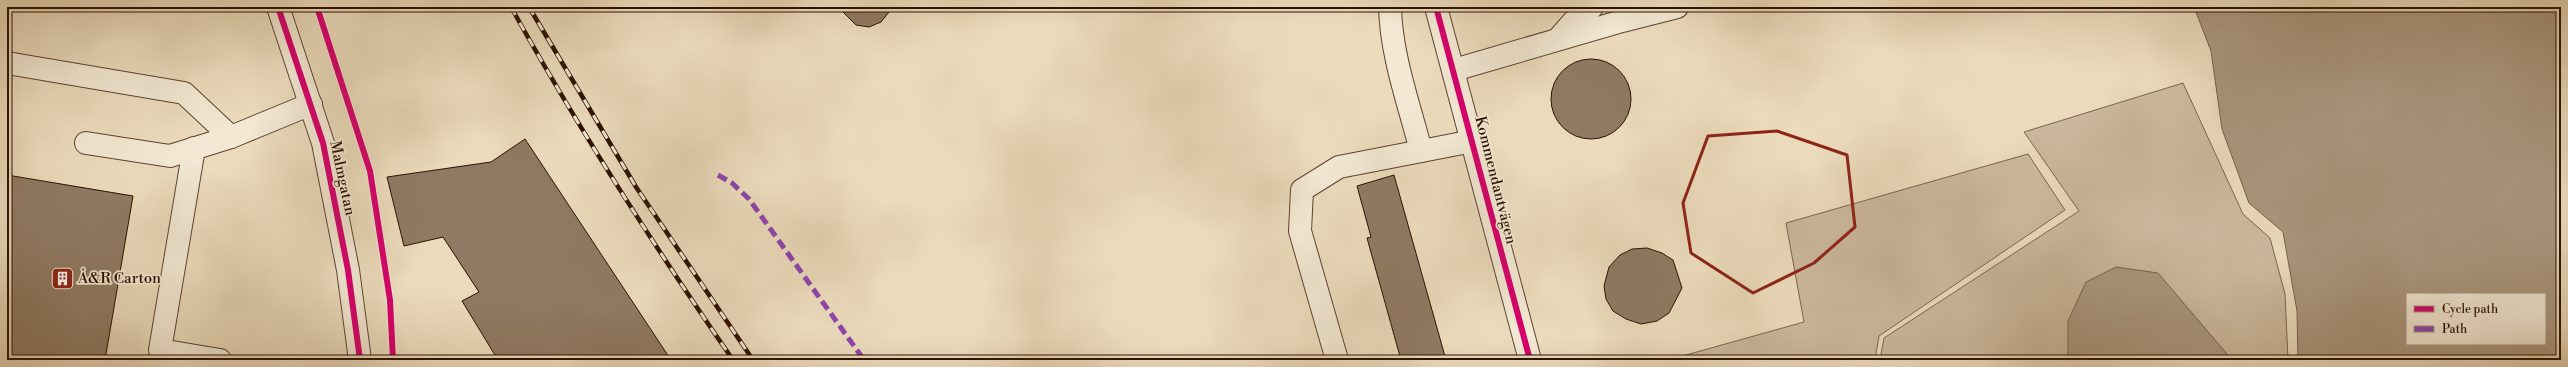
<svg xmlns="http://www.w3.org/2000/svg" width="2568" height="367" font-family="'Libre Bodoni',serif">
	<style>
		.green { fill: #cbb89c; stroke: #7c644f }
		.water { fill: #aa967d; stroke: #78604c; fill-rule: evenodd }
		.building { fill: #907a63; stroke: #2d1002 }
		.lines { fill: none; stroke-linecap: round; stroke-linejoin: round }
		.minor-casing { stroke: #5c4330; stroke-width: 24 }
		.minor { stroke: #f2e8d3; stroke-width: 22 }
		.rail-casing { stroke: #2d1002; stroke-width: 4.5 }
		.rail { stroke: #f2e8d3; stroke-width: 3; stroke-dasharray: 9; stroke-linecap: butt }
		.quiet { stroke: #8e44ad; stroke-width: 5; stroke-dasharray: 10 5; stroke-linecap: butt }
		.cycleway-casing { stroke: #f2e8d3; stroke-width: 8 }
		.cycleway { stroke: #d6006c; stroke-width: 6 }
		.marked { fill: none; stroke: #8f2418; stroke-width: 3; stroke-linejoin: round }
		.labels { text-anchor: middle; stroke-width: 3.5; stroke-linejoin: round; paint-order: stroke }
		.street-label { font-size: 15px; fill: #2d1002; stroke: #f2e8d3 }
		.poi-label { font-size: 15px; fill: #2d1002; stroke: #f2e8d3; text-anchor: start }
	</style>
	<rect width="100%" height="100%" fill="#ebdbbc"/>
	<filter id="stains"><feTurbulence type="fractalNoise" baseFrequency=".005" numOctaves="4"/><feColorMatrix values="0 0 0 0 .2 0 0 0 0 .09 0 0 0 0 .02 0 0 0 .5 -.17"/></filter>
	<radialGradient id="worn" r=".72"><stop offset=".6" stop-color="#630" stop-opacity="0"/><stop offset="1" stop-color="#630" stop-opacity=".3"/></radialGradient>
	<g class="green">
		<path d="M2183,83L2243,214L2270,238L2285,294L2288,360H1880L1884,338L2079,211L2024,132Z"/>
		<path d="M2028,154L2065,210L1879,336L1875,360H1668L1804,322L1786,223Z"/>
	</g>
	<g class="water">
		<path d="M2194,7H2561V360H2298L2297,311L2283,232L2249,203L2222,129L2211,51ZM2407,294H2545V344H2407Z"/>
		<path d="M2116,267L2158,273L2232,360H2068V321L2086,282Z"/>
	</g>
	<g class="building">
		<path d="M838,7H893L881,22L869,27L856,25Z"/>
		<circle cx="1591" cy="99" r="40"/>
		<path d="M525,139L671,360H498L462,301L479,292L443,237L404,246L387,177L491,162Z"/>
		<path d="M7,175L133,196L105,360H7Z"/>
		<path d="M1394,175L1446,360H1401L1367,238L1371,237L1357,186Z"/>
		<path d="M1647,248L1662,253L1673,260L1682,288L1669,313L1657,321L1641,324L1626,319L1613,311L1606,299L1604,286L1609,267L1620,255L1632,249Z"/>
	</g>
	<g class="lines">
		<defs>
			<g id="minor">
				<path d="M278,7L323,143L348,270L360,360"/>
				<path d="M1390,7C1391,55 1409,104 1421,151"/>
				<path d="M1436,7L1530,360"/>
				<path d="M1558,39L1573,22L1592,7"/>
				<path d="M7,63L184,93L231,137"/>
				<path d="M1454,70L1622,21L1677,7"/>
				<path d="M86,143L170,156L231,137L311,104"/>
				<path d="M194,148L160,350L220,360"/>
				<path d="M1337,360L1300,231L1302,190L1339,167L1473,141"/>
			</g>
		</defs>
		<use href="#minor" class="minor-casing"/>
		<use href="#minor" class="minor"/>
		<defs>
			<g id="rail">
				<path d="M511,7C578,128 654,246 733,360"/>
				<path d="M529,7L636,187L753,360"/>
			</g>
		</defs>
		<use href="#rail" class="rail-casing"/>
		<use href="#rail" class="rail"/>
		<path class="quiet" d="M718,175L732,183L749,199L864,360"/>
		<defs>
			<g id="cycleway">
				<path d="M278,7L323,143L348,270L360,360"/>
				<path d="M317,7L370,171L390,300L393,360"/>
				<path d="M1436,7L1530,360"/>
			</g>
		</defs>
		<use href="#cycleway" class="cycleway-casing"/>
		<use href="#cycleway" class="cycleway"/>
	</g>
	<path class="marked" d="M1777,131L1847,155L1855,227L1814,263L1753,293L1691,253L1683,203L1708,136Z"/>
	<defs>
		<symbol id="building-square" viewBox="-11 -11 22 22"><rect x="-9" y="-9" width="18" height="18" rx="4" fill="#8f2418" stroke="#f2e8d3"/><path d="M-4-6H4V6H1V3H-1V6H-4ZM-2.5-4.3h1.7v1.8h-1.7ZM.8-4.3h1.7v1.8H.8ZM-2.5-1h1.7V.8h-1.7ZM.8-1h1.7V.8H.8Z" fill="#fff"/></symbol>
	</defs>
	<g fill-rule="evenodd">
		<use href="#building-square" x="50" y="266" width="25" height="25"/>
	</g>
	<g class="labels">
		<g class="street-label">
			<text transform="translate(343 178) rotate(78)" y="5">Malmgatan</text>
			<text transform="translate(1496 180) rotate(76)" y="5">Kommendantvägen</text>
		</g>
		<g class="poi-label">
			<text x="78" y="283">Å&amp;R Carton</text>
		</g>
	</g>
	<rect width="2568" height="367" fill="none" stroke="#ebdbbc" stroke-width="24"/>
	<rect x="8" y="8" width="2552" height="351" fill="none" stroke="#2d1002" stroke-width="2"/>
	<rect x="12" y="12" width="2544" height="343" fill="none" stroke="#2d1002"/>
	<rect x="2406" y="293" width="140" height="52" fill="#f2e8d3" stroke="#a3927f"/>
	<rect x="2414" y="306" width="20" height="6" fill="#d6006c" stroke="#a3927f"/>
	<text x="2442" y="313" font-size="12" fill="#2d1002">Cycle path</text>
	<rect x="2414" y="326" width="20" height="6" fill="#8e44ad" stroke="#a3927f"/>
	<text x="2442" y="333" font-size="12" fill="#2d1002">Path</text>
	<rect width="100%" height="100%" filter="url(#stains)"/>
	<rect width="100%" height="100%" fill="url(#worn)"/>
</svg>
